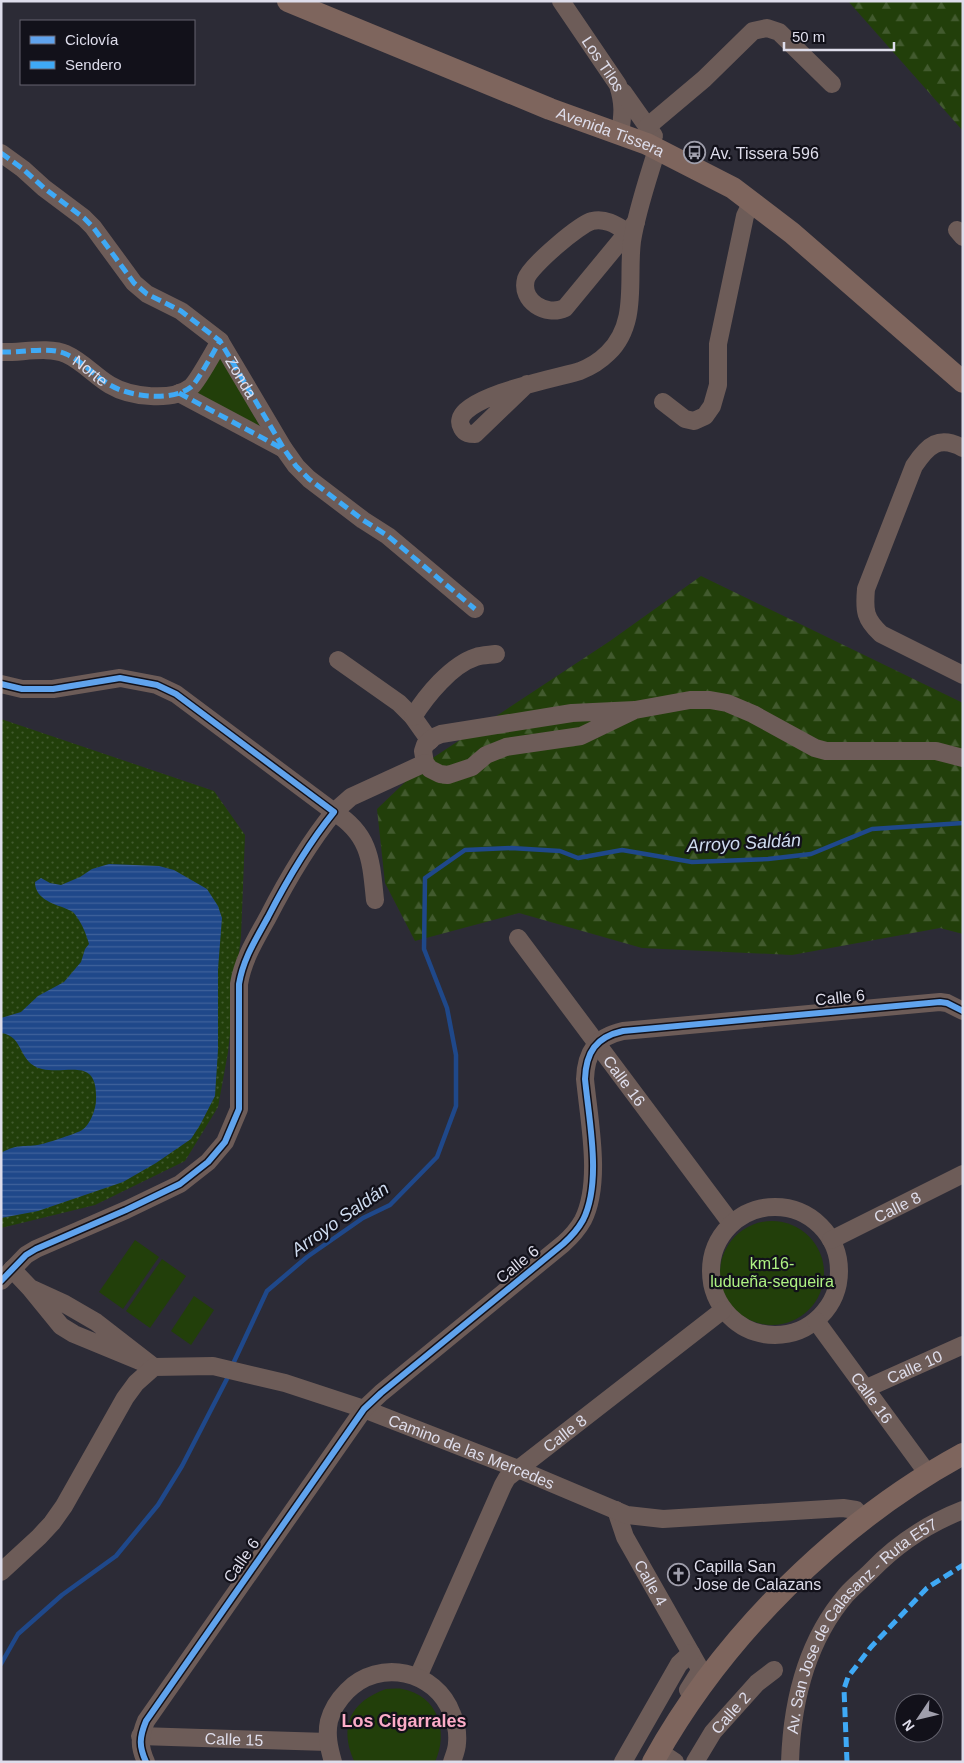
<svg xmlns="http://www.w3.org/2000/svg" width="964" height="1763" font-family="Helvetica,sans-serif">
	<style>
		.grass { fill: url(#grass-dots) }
		.forest { fill: url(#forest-firs) }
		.park { fill: #223f0a }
		.water { fill: url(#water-rules) }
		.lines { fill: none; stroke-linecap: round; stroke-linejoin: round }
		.stream { stroke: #1f488a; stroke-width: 4.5 }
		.minor { stroke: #6d5c58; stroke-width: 18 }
		.major { stroke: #7e655d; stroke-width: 22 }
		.quiet { stroke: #3fa9f5; stroke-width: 5; stroke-dasharray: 10 5; stroke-linecap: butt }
		.cycleway-casing { stroke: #12111a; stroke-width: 9 }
		.cycleway { stroke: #60a3ed; stroke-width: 6 }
		.labels { text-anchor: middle; stroke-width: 4.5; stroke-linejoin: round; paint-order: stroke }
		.street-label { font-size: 16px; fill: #deddeb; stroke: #12111a }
		.poi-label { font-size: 16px; fill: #deddeb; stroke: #12111a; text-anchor: start }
		.park-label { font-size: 16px; fill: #aef283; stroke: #12111a }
		.water-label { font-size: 18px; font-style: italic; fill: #cfdcf0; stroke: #12111a }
		.neighbourhood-label { font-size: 18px; font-weight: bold; fill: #fcacc7; stroke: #12111a }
	</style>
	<defs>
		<pattern id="grass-dots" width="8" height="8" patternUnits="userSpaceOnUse" patternTransform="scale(1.25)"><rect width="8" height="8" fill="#223f0a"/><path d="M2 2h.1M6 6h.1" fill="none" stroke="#425a2e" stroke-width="1.8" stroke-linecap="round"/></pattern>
		<pattern id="forest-firs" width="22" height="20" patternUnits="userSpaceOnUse" patternTransform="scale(1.25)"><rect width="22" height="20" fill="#223f0a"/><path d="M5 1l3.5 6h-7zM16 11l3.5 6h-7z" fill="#425a2e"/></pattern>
		<pattern id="water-rules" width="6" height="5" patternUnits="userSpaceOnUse" patternTransform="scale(1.25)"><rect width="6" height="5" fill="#1f488a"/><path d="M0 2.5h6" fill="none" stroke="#3f629b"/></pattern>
	</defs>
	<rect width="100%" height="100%" fill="#2c2b36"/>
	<path class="grass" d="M1,719L214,791L245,835L241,936L228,1052L218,1107L185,1161L95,1205L1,1228Z"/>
	<g class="forest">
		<path d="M848,1H963V131Z"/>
		<path d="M701,576L963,703V934L940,928L792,955L642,948L519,913L415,941L385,883L377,809L425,763L610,641Z"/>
	</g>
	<g class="park">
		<path d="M220,355L262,430L195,396Z"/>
		<circle cx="772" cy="1273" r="52"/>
		<path d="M135,1240L159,1257L123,1309L99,1292Z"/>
		<path d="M162,1259L186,1276L150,1328L126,1311Z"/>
		<path d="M194,1296L214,1310L191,1345L171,1331Z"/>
		<path d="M386,1689C391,1689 397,1688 402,1689C438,1695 449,1732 435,1762L354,1761C339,1726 350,1702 386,1689Z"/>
	</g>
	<path class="water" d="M109,864L159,866L174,870L207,889L218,906L222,918L218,969V1050L215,1096L200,1125L191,1139L156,1163L123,1182L38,1211L1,1218V1153C18,1143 24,1148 42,1144C47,1143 78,1133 82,1130C90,1125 96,1109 96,1100C98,1056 68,1075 42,1069C17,1063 25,1036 1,1033V1018L21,1012L38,996L64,982L81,962L85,949L89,944C86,933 81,921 73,912C70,910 66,909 62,907C50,903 35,897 35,882L41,878L50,883L61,885L80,877L92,869Z"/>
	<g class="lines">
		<g class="stream">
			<path d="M232,1366L267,1291L307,1257L363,1218L390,1205L437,1157L456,1106V1055L447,1008L424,949L425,878L465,850L511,848L560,851L578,858L622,850L692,862L768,859L811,854L872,829L963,823"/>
			<path d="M1,1664L18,1634L62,1595L116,1556L158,1505L182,1466L230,1373"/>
		</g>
		<g class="minor">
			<path id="s1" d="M561,1L618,85C624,104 623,114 620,134"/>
			<path d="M623,92L654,136"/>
			<path d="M647,127L704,79L753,31L767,28L779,32L832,84"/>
			<path id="s2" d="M1,153L23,169L44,188L84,218L93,227L134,283L147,294L181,311L220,341L284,449L296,466L309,479L363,520L388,536L475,609"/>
			<path d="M957,230L963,237"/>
			<path d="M627,232C616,225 606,218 592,221C580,224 530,266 526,279C520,301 546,317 565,308L636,222"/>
			<path d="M1,352C20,353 49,346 66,354C82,361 95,376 110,385C130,397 172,402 191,387C198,381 214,351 220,341"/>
			<path d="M527,384L475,434C470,434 465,434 462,428C444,398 563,377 580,371C590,367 600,361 608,353C639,323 627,279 632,241C637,210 648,179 657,149"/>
			<path d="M179,393L284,449"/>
			<path d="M663,402L685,419L694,421L705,416L712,406L718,385V344L745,216L752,201"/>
			<path d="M963,448C939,435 928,445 914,466L866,589C864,611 865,619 881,634L963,675"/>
			<path d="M338,660L399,703L413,717L430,741"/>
			<path d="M1,684L22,689H53L120,678L157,685L176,694L334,812C308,844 287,880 268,917C256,939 243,959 239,984V1109L225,1142L208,1162L180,1184L126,1210L36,1249L26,1255L1,1281"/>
			<path d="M635,710L581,736L506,747L486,755L472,767L448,775L440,774L430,769L425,763L423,751L425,745L434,737L441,734L572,713L635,710L690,700H710L727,703L753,714L815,748L826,751H936L963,758"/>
			<path d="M413,717C426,696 451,665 476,657C482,655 490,655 496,654"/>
			<path d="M375,900C371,862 371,835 334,812L351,797L425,763"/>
			<path id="s3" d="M518,938L731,1223"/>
			<circle cx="775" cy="1271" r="64"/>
			<path id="s4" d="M831,1240L963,1174"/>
			<path d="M12,1269L30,1288L61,1326L74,1334L154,1367L96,1322L65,1304L30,1288"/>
			<path id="s5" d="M816,1321L928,1474"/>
			<path id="s6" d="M867,1388L963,1345"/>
			<path id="s7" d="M616,1510L625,1537L700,1669L698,1674L688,1690"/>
			<path id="s8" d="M1,1572L39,1537L52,1523L64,1506L125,1398L136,1383L154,1367L213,1366L285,1383L364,1409L518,1469L627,1515L663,1519L843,1508L856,1510L864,1520"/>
			<path id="s9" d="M418,1677L503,1485L507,1478L723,1310"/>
			<path id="s10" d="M140,1736L328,1742"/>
			<path d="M666,1756L675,1762"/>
			<path d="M146,1762C139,1746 139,1738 146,1721L364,1409L381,1393L563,1244C571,1237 578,1229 583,1220C602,1182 589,1121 585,1079C586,1052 596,1037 623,1031L940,1002L947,1003L963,1011"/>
			<path d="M333,1762C329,1748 326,1735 329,1721C332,1710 339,1699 347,1691C379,1658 436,1670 452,1714C456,1723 458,1733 457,1743C457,1749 454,1756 452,1762"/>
			<path d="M623,1762L679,1664L691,1653"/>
			<path id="s11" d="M695,1762L713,1732L757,1683L774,1670"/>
			<path id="s12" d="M790,1762C792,1701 806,1642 846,1595C854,1586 863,1579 871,1571C897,1544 927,1524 963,1510"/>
		</g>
		<g class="major">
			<path id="s13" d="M288,1L550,109L647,144L733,188L792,233L963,382"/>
			<path d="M653,1762C722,1637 838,1522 963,1454"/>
		</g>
		<g class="quiet">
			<path d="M1,153L23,169L44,188L84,218L93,227L134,283L147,294L181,311L220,341L284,449L296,466L309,479L363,520L388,536L475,609"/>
			<path id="s14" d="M1,352C20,353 49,346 66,354C82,361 95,376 110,385C130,397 172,402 191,387C198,381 214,351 220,341"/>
			<path d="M179,393L283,449"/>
			<path d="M847,1762L844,1689L848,1677L871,1647L927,1588L963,1565"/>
		</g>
		<defs>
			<g id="cycleway">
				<path d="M1,684L22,689H53L120,678L157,685L176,694L334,812C308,844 287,880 268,917C256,939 243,959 239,984V1109L225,1142L208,1162L180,1184L126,1210L36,1249L26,1255L1,1281"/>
				<path d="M146,1762C139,1746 139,1738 146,1721L364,1409L381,1393L563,1244C571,1237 578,1229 583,1220C602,1182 589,1121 585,1079C586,1052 596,1037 623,1031L940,1002L947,1003L963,1011"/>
			</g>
		</defs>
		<use href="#cycleway" class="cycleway-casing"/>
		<use href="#cycleway" class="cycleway"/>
	</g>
	<defs>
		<symbol id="bus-ring" viewBox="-11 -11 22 22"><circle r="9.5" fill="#12111a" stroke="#a09fac" stroke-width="1.5"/><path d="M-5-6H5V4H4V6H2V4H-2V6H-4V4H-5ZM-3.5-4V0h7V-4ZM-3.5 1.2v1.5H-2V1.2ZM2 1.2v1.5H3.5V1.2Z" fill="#a09fac"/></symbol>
		<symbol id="church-ring" viewBox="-11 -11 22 22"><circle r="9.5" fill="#12111a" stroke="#a09fac" stroke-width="1.5"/><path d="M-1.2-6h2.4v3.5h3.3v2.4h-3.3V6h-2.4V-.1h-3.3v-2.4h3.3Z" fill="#a09fac"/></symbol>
	</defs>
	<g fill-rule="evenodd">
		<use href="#bus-ring" x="682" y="140" width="25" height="25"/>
		<use href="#church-ring" x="666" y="1562" width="25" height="25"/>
	</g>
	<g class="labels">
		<g class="street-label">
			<text dy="6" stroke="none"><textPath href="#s1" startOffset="76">Los Tilos</textPath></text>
			<text dy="6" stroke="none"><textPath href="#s13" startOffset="348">Avenida Tissera</textPath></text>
			<text dy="6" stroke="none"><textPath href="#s14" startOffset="95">Norte</textPath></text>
			<text dy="6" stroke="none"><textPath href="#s2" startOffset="334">Zonda</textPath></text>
			<text transform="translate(840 997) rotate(-6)" y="6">Calle 6</text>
			<text dy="6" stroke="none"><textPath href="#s3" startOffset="178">Calle 16</textPath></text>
			<text dy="6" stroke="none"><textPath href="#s4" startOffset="74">Calle 8</textPath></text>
			<text transform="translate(517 1264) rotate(-39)" y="6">Calle 6</text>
			<text dy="6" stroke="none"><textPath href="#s6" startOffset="52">Calle 10</textPath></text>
			<text dy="6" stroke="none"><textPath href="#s5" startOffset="95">Calle 16</textPath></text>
			<text dy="6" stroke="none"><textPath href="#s9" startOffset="291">Calle 8</textPath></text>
			<text dy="6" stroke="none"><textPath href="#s8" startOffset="590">Camino de las Mercedes</textPath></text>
			<text transform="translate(241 1560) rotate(-55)" y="6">Calle 6</text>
			<text dy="6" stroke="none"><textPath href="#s7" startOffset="81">Calle 4</textPath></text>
			<text dy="6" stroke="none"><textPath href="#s12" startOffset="162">Av. San Jose de Calasanz - Ruta E57</textPath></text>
			<text dy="6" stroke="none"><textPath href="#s11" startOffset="61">Calle 2</textPath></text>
			<text dy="6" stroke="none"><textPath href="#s10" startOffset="94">Calle 15</textPath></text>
		</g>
		<g class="poi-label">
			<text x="710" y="159">Av. Tissera 596</text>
			<text x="694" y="1572">Capilla San<tspan x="694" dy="18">Jose de Calazans</tspan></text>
		</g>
		<g class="park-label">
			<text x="772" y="1269">km16-<tspan x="772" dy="18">ludueña-sequeira</tspan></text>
		</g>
		<g class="water-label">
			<text transform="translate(744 843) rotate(-3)" y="6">Arroyo Saldán</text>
			<text transform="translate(340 1219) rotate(-35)" y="6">Arroyo Saldán</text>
		</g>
		<g class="neighbourhood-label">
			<text x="404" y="1727">Los Cigarrales</text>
		</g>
	</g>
	<rect width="964" height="1763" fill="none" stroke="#deddeb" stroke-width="5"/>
	<rect x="20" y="20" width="175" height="65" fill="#12111a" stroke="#64636e"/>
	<rect x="30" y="36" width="25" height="8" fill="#60a3ed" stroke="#64636e"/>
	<text x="65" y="45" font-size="15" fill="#deddeb">Ciclovía</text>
	<rect x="30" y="61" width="25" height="8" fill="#3fa9f5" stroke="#64636e"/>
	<text x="65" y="70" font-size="15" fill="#deddeb">Sendero</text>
	<g transform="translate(919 1718) rotate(235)"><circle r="24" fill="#12111a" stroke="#64636e"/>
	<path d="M0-4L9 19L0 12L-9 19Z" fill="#a09fac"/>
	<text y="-8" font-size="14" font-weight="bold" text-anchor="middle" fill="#deddeb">N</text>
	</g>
	<path d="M784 42v8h110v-8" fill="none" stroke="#deddeb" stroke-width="2.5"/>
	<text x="792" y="42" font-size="15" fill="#deddeb" stroke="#12111a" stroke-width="4" paint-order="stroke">50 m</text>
</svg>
